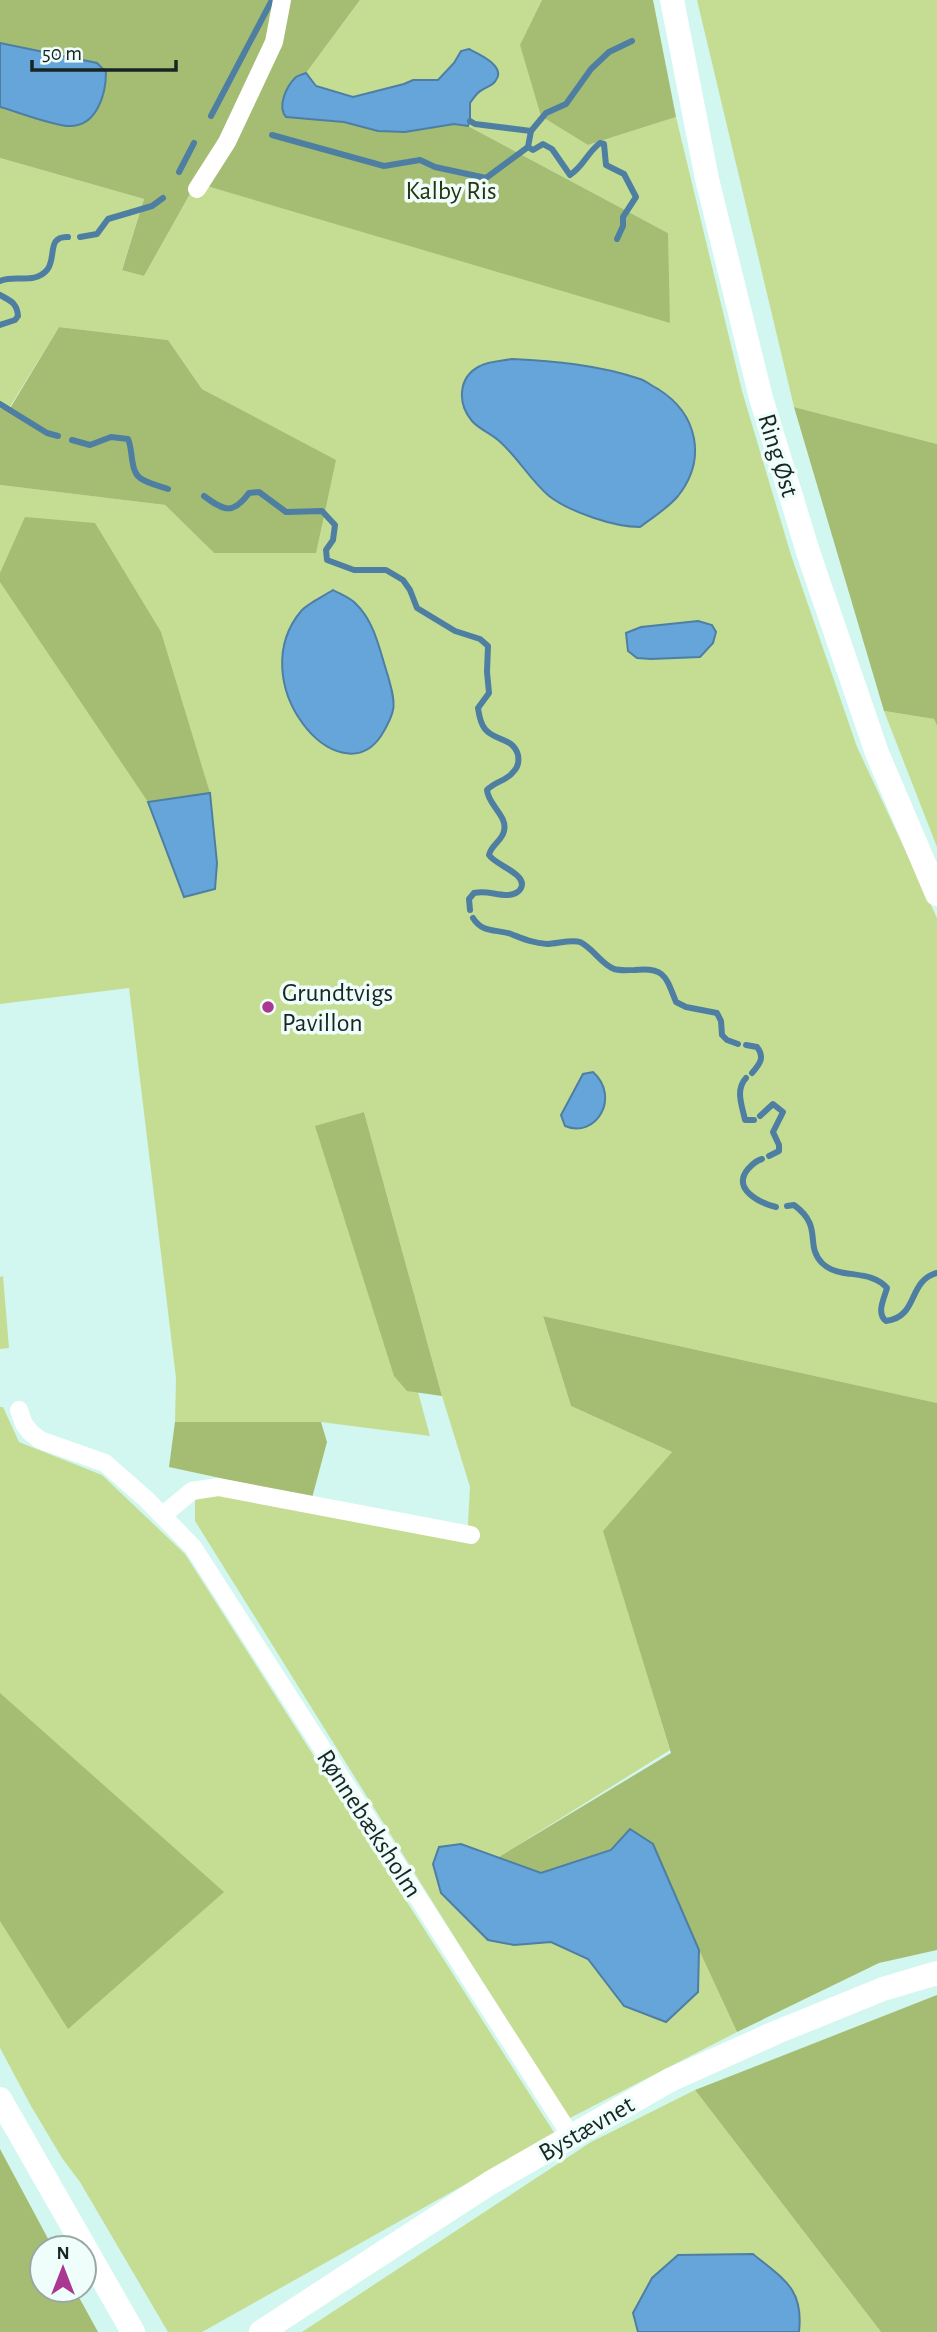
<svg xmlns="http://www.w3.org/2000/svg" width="937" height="2332" font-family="'Alegreya Sans',sans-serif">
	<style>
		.green { fill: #c5dd93 }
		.forest { fill: #a5bd72 }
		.water { fill: #65a5da; stroke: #4e7fa3; stroke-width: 2 }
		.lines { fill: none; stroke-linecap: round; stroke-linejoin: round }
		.stream { stroke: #4e7fa3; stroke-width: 6 }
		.street { stroke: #fff; stroke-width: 18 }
		.secondary { stroke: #fff; stroke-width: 24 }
		.poi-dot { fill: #aa3792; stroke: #f0fefb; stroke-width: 2.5 }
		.labels { text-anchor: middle; stroke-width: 7; stroke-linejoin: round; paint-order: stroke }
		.park-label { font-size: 26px; fill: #293212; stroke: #f0fefb }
		.street-label { font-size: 26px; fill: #172523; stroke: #f0fefb }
		.poi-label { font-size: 26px; fill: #172523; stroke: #f0fefb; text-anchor: start }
	</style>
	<rect width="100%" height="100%" fill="#d2f6f0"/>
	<g class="green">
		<path d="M360,0H542L520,46L588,145L676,117L742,391L791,555L857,747L937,918V1403L543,1316L571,1406L672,1452L604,1532L670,1750L497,1858L460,1844L439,1847L433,1864L441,1893L514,1945L551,1941L588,1959L624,2006L698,1992L699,1950L737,2032L568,2119L195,1521V1500L218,1493L467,1540L470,1487L442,1396L364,1112L343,1118L430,1436L321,1422H175L176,1378L129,988L0,1004V485L165,505L214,553L335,460L202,389L168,340L59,327L8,410L0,408V158L144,199L122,269L144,276L195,185H204L408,244L668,233L468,126L470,121V103L480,90L489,87L461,51L454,63L438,80H413L404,84L353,97L316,86L306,73Z"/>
		<path d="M697,0H937V444L794,407Z"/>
		<path d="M884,711L934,719L937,726V847Z"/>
		<path d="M3,1276L9,1348L0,1349V1277Z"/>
		<path d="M0,1407H3L19,1442L102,1475L185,1554L555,2134L202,2332H168L80,2182L62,2158L31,2106L0,2048Z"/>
		<path d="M695,2090L881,2332H302L591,2142Z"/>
	</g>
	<g class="forest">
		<path d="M0,0H279L275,23L223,139L195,185L144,276L122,270L144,199L0,158Z"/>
		<path d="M289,0H360L306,73C303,74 296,76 295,78C286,87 277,107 286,117L344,122L405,132L454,124L468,126L668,233L670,323L200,184Z"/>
		<path d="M542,0H653L676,117L588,145L541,116L520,45Z"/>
		<path d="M59,327L168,340L202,389L336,460L316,553H214L165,505L0,485V408L9,410Z"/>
		<path d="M794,407L937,444V726L934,719L884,711Z"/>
		<path d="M25,517L95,523L161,632L210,793L148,802L0,582V573Z"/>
		<path d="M364,1112L442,1396L407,1391L394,1376L315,1126Z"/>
		<path d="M543,1316L937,1403V1950L879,1963L737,2032L699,1950L653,1844L630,1829L612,1849L540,1873L497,1858L671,1753L603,1531L672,1452L571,1406Z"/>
		<path d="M175,1422H321L327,1442L312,1498L169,1467Z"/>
		<path d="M0,1693L224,1892L68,2029L0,1921Z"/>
		<path d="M937,1995V2332H881L695,2090Z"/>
		<path d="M0,2149L53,2248H42V2290H75L98,2332H0Z"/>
	</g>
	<g class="water">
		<path d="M0,43L97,63L106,72C106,94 97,126 70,126C57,127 15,111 0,107Z"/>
		<path d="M469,49C479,54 506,66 496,80C493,86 486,87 482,90C477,92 473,99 470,103V121L468,126L454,124L405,132L378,131L344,122L286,117C277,107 286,87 295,78C296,76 303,74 306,73L316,86L353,97L404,84L413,80H438L454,63L461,51Z"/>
		<path d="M512,359C554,361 599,365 640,379C646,381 652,386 658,389C698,414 707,459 678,496C668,508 652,518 640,527C614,527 570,512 549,496C530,480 517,456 498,440C490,433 479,429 472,421C457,403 458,377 480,366C489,361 502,361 512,359Z"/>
		<path d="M333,590C340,594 351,598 356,604C375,622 380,652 388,676C396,705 397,710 381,736C339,798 240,682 302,610C310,602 324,596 333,590Z"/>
		<path d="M698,621L712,625L716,632L713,643L700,657L651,659L637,658L628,651L626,633L641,627Z"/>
		<path d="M210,793L217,863L215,889L184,897L148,802Z"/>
		<path d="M593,1072C621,1097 596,1139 565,1126L561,1115L583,1074Z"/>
		<path d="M630,1829L653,1844L699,1950L698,1992L666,2022L624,2006L588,1959L551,1942L514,1945L488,1940L441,1893L433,1864L439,1847L461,1844L541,1873L611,1850Z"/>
		<path d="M753,2254C783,2279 804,2288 799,2332H638L633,2313L652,2278L678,2255Z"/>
	</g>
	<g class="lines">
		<g class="stream">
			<path d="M211,116L272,0"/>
			<path d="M470,121L475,124L531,131"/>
			<path d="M272,135L384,166L420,160L435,167L486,178L528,147L531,131L546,113L566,104L591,69L609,52L632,41"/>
			<path d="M528,147L533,150L543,144L552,149L570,175C584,166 586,154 600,143L604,144L606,165L624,174L636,197L623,217V226L617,239"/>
			<path d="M179,172L194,143"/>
			<path d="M80,237L97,234L108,219L152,206L163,198"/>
			<path d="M0,281C15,274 34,285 47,270C57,258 46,236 68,237"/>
			<path d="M0,295C11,301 17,303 18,316L15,320L0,325"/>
			<path d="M0,404L47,433L58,436"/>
			<path d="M72,440L90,445L111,437L128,439C133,449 130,471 140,478C147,483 159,486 168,489"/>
			<path d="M204,496C224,511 233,515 249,493L259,492L286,512L322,511L335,525L333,540L326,550L327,560L354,570H386L403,580L410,590L417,608L455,631L480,639L488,646L487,672L489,693L478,708C479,715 480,723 485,729C494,741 513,737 518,755C519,761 518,767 514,771C507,781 495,781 487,790C488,805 508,816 504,831C502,841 491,845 489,855C495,865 528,874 521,888C519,893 512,895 507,895C495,895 486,890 474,893L469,899L470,910"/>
			<path d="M473,918C482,933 496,929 511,934C524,939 532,943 547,944C557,944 571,939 580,942C593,948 601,964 614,969C621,971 628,970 635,970C665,967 666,977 676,1002L686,1007L717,1013L721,1021L722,1035L727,1040L738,1044"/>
			<path d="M746,1045L757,1047C765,1057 760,1064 752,1073"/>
			<path d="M746,1078C735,1090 742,1105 745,1120H754"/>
			<path d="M760,1116L773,1104L783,1112L773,1132L779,1145V1151L769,1156"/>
			<path d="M762,1159C755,1161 753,1164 748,1169C731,1189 760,1203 776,1207"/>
			<path d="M787,1206L794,1205C824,1227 804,1244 822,1263C839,1280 870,1268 887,1288C884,1299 876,1313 886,1321C919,1317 907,1281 937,1273"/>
		</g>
		<g class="street">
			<path d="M197,189L227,142L274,42L282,0"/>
			<path d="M19,1410L24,1424L30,1432L40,1440L105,1463L146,1499L193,1547L571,2136"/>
			<path d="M163,1515L192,1491L218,1487L471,1535"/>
		</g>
		<g class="secondary">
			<path d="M672,0L707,179L761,398L809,555L877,753L937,894"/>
			<path d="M0,2099L133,2332"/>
			<path d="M261,2332L490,2183L670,2080L777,2032L883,1989L937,1973"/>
		</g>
	</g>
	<circle class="poi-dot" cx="268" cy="1007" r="7"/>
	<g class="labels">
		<g class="park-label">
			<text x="451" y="199">Kalby Ris</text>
		</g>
		<g class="street-label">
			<text transform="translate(779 455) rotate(73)" y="9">Ring Øst</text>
			<text transform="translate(370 1823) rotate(57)" y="9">Rønnebæksholm</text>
			<text transform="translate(586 2128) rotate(-30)" y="9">Bystævnet</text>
		</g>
		<g class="poi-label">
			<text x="282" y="1001">Grundtvigs<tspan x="282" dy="30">Pavillon</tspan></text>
		</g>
	</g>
	<g transform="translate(63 2269)"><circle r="33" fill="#f0fefb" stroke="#99a7a5" stroke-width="2"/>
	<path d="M0-5L12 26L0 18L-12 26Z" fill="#aa3792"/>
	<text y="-10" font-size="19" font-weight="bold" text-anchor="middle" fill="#172523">N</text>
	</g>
	<path d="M32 60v10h144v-10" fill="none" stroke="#172523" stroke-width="3.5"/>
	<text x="42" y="60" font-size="21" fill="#172523" stroke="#f0fefb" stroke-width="5" paint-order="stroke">50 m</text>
</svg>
